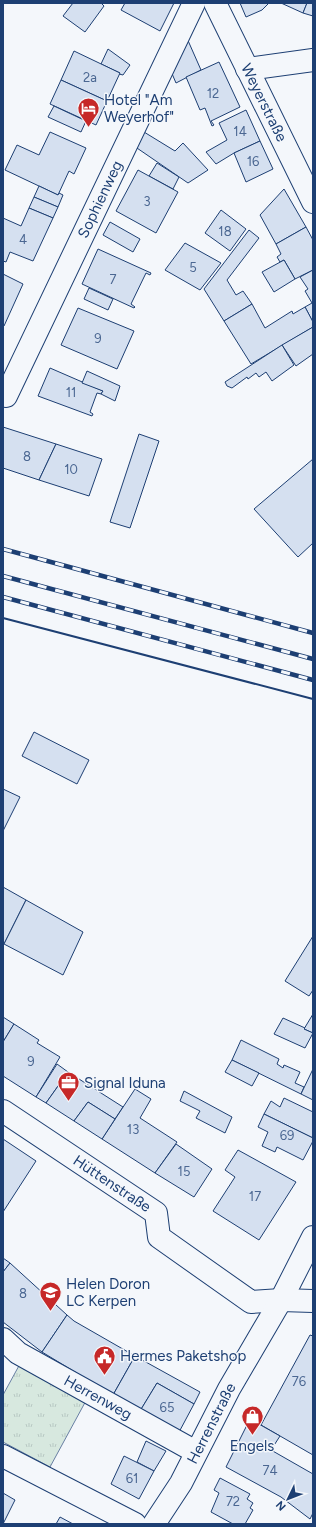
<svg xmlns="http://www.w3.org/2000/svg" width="316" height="1527" font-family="Figtree,sans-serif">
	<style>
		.park { fill: url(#park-tufts); stroke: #687fa3 }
		.building { fill: #d5e0f0; stroke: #1d3f73 }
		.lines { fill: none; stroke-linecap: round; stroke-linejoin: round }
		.street-casing { stroke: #1d3f73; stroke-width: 24 }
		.street { stroke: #f4f7fb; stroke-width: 22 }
		.rail-casing { stroke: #1d3f73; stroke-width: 4.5 }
		.rail { stroke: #f4f7fb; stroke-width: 3; stroke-dasharray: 9; stroke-linecap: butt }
		.wall { stroke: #1d3f73; stroke-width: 2 }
		.labels { text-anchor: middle; stroke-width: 3; stroke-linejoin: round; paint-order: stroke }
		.number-label { font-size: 13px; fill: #4b6792 }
		.poi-label { font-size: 15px; fill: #1d3f73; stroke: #f4f7fb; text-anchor: start }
		.street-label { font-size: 15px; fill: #1d3f73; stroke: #f4f7fb }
	</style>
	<defs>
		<pattern id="park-tufts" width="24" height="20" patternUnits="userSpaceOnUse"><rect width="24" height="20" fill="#d7e8df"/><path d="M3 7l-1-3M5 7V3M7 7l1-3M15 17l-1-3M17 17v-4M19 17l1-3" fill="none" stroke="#b8c8c3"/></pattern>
	</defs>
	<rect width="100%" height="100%" fill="#f4f7fb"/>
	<path class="park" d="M21,1362L88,1397L50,1467L3,1442V1395Z"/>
	<g class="building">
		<path d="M73,3H101L104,6L85,32L63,16Z"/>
		<path d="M125,3H174L160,31L121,10Z"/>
		<path d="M240,3H269L262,10L246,17Z"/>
		<path d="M281,3H307L303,13Z"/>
		<path d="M307,3H313V16L303,13Z"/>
		<path d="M186,36L201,70L176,83L170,69Z"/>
		<path d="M108,49L130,65L123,75L119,74L120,73L101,64Z"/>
		<path d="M74,51L120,73L107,101L61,80Z"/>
		<path d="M219,62L240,107L211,121L214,125L212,126L205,108L200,110L186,77Z"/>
		<path d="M61,80L107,101L96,125L50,104Z"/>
		<path d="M54,106L86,121L81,132L48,117Z"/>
		<path d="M246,110L260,141L234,153L216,164L206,152L227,140L219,123Z"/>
		<path d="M50,132L86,148L74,174L69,171L58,195L5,170L17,145L39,155Z"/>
		<path d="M144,132L175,151L183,143L208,170L188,183L134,146Z"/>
		<path d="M260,141L273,169L246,182L234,153Z"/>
		<path d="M157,163L179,177L173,189L149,176Z"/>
		<path d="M138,170L178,192L156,233L116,211Z"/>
		<path d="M39,186L58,195L59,193L63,195L58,207L34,197Z"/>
		<path d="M284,189L306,227L276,244L260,215Z"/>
		<path d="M34,197L58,207L53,218L29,208Z"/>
		<path d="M29,208L53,218L33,261L10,252L6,262L3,261V218L21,226Z"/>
		<path d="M221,210L246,229L230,251L205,233Z"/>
		<path d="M110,222L140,239L133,252L103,235Z"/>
		<path d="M306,227L313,240V270L295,279L284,260L280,262L277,257L281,254L276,244Z"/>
		<path d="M249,230L259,238L227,280L236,295L243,291L252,304L224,321L204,289Z"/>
		<path d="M185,243L221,263L200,290L165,270Z"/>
		<path d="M98,249L151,273L150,275L146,273L131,304L135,307L134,308L82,284Z"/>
		<path d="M284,260L295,279L274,292L262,272Z"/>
		<path d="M313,270V322L305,307L312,303L305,291L308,289L300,277Z"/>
		<path d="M3,274L23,284L4,326L3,325Z"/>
		<path d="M89,288L113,299L108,310L84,299Z"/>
		<path d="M252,304L265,328L292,311L293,314L305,307L313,322V327L251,364L224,321Z"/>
		<path d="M78,308L134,331L117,369L61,345Z"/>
		<path d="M313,327V354L296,366L282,345Z"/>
		<path d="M282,345L294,365L272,381L266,372L259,377L256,373L248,379L247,377L232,388L227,386L225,382Z"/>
		<path d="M50,368L103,391L101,394L97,393L90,412L93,414L92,416L38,396Z"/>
		<path d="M87,371L120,386L115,401L101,394L103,391L82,383Z"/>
		<path d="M3,427L56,444L39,480L3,468Z"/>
		<path d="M139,434L159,441L130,528L110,522Z"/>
		<path d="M56,444L102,459L89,496L39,480Z"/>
		<path d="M313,459V543L298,557L254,509Z"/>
		<path d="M34,732L89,760L77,784L22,756Z"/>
		<path d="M3,789L20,797L3,831Z"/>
		<path d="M3,887L26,900L4,944L3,943Z"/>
		<path d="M26,900L83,932L63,975L4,944Z"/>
		<path d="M313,936V990L309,996L285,981Z"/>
		<path d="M313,1014V1033L304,1029Z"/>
		<path d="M3,1017L14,1024L3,1042Z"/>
		<path d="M283,1018L305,1028L304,1029L313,1033L305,1048L274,1034Z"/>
		<path d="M14,1024L39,1040L37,1043L60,1057L36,1097L3,1076V1042Z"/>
		<path d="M241,1040L279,1059L277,1064L283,1068L284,1065L300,1072L295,1083L304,1087L301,1094L232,1060Z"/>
		<path d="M232,1060L259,1073L252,1086L225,1072Z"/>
		<path d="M57,1064L68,1072L46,1103L36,1097Z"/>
		<path d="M313,1069V1100L301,1094Z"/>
		<path d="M68,1072L123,1107L115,1119L88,1102L74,1121L46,1103Z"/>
		<path d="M135,1089L151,1099L140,1118L177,1142L155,1173L102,1139Z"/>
		<path d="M184,1091L232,1117L225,1133L196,1118L200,1111L180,1101Z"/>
		<path d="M284,1098L313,1112V1138L264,1114L271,1101L280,1107Z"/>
		<path d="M88,1102L115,1119L102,1139L74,1121Z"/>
		<path d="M264,1114L313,1138V1141L303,1160L277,1147L275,1152L262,1146L268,1132L258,1127Z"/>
		<path d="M3,1139L36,1161L3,1212Z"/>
		<path d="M176,1144L212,1169L194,1197L155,1173Z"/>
		<path d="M238,1150L296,1182L259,1240L213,1211L235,1177L225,1170Z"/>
		<path d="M3,1258L10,1263L3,1272Z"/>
		<path d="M10,1263L67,1315L42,1352L3,1322V1272Z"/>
		<path d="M67,1315L74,1321L135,1356L113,1395L42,1352Z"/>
		<path d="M310,1335L313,1336V1455L261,1425Z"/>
		<path d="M135,1356L200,1392L194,1404L157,1383L140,1411L113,1395Z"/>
		<path d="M157,1383L194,1404L178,1434L140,1411Z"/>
		<path d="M250,1419L280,1436L271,1450L313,1474V1513L310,1519L281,1497L226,1467Z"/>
		<path d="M146,1441L166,1451L154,1471L137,1462Z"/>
		<path d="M124,1456L154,1471L139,1499L111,1484Z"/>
		<path d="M220,1478L250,1494L247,1499L253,1503L250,1508L253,1510L245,1524H233L211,1512L219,1493L214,1490Z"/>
		<path d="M3,1493L15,1500L3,1524Z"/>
		<path d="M60,1517L73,1524H56Z"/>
	</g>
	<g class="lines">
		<defs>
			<g id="street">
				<path id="s1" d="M215,3L313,202"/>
				<path d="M247,69L313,60"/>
				<path id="s2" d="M6,396L194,3"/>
				<path id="s3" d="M3,1111L156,1213L159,1237L251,1302L281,1300L313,1301"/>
				<path id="s4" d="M3,1339L18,1353L196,1452"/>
				<path d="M3,1456L135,1524"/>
				<path id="s5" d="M154,1524L181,1483L229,1389L281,1300L313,1237"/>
			</g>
		</defs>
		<use href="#street" class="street-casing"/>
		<use href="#street" class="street"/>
		<defs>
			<g id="rail">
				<path d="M3,549L313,633"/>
				<path d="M3,576L313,659"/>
				<path d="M3,597L313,680"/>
			</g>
		</defs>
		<use href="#rail" class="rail-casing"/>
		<use href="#rail" class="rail"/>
		<path class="wall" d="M3,618L313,699"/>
	</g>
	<defs>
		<symbol id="hotel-pin" viewBox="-11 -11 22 30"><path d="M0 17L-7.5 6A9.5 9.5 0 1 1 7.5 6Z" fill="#c62828" stroke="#f4f7fb"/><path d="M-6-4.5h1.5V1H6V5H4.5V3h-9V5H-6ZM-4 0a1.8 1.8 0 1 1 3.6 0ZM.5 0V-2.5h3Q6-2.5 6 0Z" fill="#fff"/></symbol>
		<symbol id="office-pin" viewBox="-11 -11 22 30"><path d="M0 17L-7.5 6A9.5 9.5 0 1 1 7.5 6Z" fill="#c62828" stroke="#f4f7fb"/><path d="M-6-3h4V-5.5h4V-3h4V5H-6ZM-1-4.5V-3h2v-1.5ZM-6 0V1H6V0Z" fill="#fff"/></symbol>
		<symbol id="school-pin" viewBox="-11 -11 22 30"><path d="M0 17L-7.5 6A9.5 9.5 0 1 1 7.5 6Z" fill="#c62828" stroke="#f4f7fb"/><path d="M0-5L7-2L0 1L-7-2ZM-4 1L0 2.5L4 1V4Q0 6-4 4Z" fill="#fff"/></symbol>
		<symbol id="civic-pin" viewBox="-11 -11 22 30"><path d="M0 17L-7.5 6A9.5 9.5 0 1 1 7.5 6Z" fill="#c62828" stroke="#f4f7fb"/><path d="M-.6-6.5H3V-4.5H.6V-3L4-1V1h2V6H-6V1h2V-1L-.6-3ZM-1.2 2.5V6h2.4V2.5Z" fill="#fff"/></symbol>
		<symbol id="shop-pin" viewBox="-11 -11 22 30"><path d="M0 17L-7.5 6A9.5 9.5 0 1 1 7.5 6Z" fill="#c62828" stroke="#f4f7fb"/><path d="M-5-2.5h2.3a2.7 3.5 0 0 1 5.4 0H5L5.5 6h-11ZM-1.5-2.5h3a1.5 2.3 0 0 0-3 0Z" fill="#fff"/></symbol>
	</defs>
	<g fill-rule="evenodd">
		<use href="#hotel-pin" x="76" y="96" width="25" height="34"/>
		<use href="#office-pin" x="56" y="1070" width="25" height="34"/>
		<use href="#school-pin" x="38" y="1280" width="25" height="34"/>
		<use href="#civic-pin" x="92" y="1344" width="25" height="34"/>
		<use href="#shop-pin" x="240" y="1404" width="25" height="34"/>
	</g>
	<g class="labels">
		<g class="number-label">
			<text x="90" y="82">2a</text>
			<text x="213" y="98">12</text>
			<text x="240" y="136">14</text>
			<text x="253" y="166">16</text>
			<text x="147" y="206">3</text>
			<text x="225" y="236">18</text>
			<text x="23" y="244">4</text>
			<text x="193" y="272">5</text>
			<text x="113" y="284">7</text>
			<text x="98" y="343">9</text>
			<text x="71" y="397">11</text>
			<text x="27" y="461">8</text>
			<text x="71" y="474">10</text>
			<text x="31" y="1066">9</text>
			<text x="133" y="1134">13</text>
			<text x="287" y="1140">69</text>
			<text x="184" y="1176">15</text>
			<text x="255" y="1201">17</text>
			<text x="23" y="1298">8</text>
			<text x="299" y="1386">76</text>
			<text x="167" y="1412">65</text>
			<text x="270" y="1475">74</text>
			<text x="132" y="1483">61</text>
			<text x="233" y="1506">72</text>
		</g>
		<g class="poi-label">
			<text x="104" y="105">Hotel "Am<tspan x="104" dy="17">Weyerhof"</tspan></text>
			<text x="84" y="1088">Signal Iduna</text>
			<text x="66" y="1289">Helen Doron<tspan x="66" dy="17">LC Kerpen</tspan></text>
			<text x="120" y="1361">Hermes Paketshop</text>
			<text x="252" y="1451" text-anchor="middle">Engels</text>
		</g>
		<g class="street-label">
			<text dy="5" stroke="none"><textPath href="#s1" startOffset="111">Weyerstraße</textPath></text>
			<text dy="5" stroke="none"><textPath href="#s2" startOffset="218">Sophienweg</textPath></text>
			<text dy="5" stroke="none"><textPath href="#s3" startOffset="131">Hüttenstraße</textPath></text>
			<text dy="5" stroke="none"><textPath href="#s4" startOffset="112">Herrenweg</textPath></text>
			<text dy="5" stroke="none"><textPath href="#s5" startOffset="116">Herrenstraße</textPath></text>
		</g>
	</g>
	<rect width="316" height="1527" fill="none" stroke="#1d3f73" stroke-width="8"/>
	<g transform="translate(288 1499) rotate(227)" stroke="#f4f7fb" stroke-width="3" paint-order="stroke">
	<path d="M0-3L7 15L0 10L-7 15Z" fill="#1d3f73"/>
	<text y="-6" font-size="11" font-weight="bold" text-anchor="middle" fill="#1d3f73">N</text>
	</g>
</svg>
